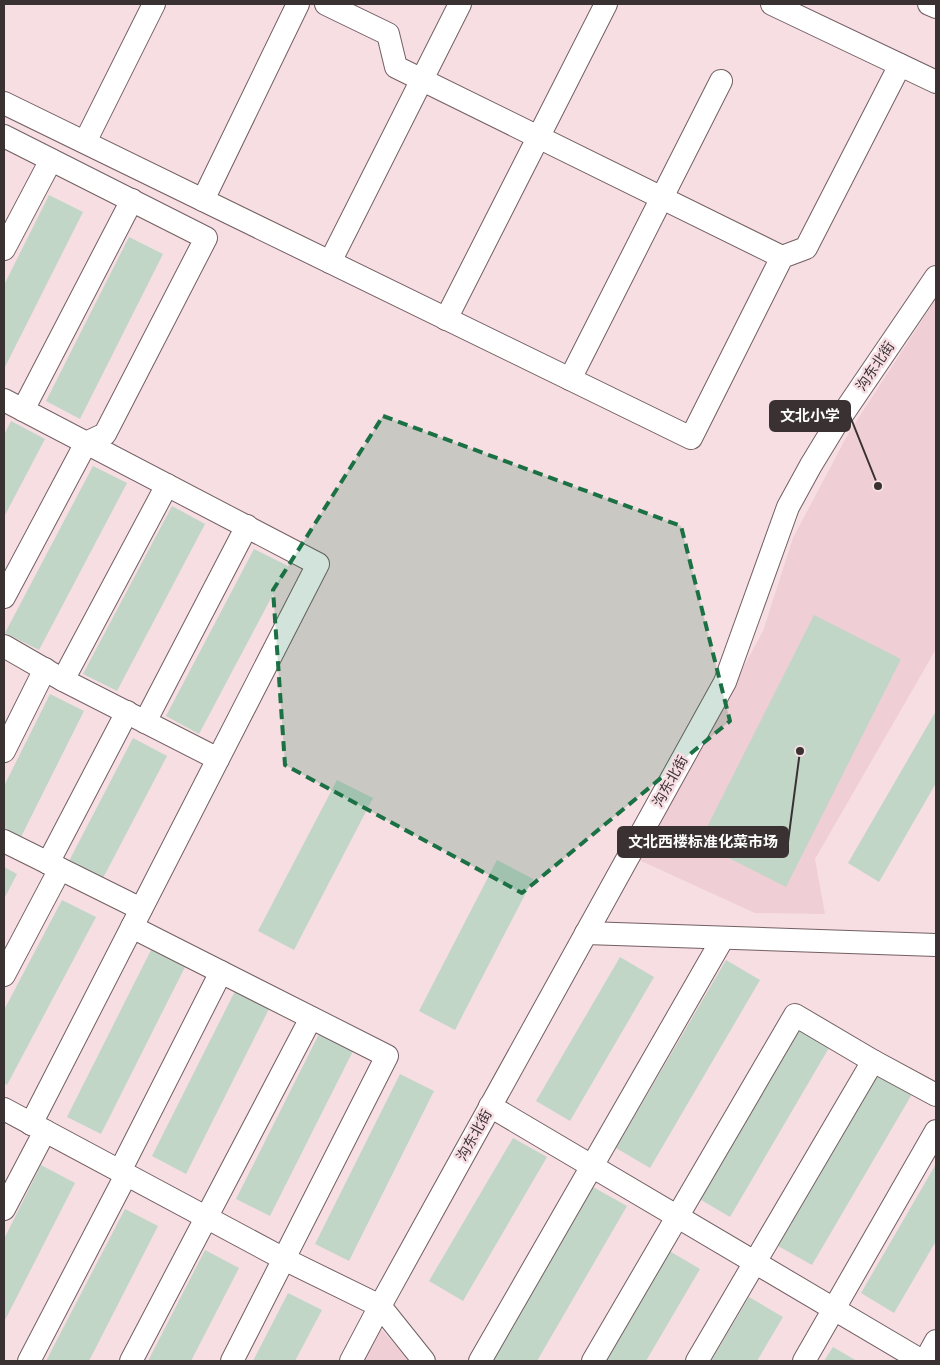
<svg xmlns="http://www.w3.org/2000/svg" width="940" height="1365" font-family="'DM Sans','Noto Sans SC',sans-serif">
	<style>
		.built { fill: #efced6 }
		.building { fill: #c2d6c8 }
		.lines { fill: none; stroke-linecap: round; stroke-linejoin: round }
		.minor-casing { stroke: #735f63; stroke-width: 24 }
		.minor { stroke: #fff; stroke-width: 22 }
		.marked { fill: #1b7144; fill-opacity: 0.2; stroke: #1b7144; stroke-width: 4; stroke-dasharray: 10 6; stroke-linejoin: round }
		.labels { text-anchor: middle; stroke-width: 5; stroke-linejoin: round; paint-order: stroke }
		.street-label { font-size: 14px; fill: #3a3133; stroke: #f6dee3 }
		.leader { fill: none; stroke: #3a3133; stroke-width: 2 }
		.callout-dot { fill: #3a3133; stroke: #f6dee3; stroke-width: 2 }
		.callout { fill: #3a3133; stroke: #3a3133; stroke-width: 2 }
		.callout-label { font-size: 15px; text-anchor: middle; font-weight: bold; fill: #fff }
	</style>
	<rect width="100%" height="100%" fill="#f6dee3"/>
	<g class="built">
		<path d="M936,299V649L815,859L825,914L755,913L639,860L763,631L793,538L848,434Z"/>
		<path d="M380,1328L410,1361H362Z"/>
	</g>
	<g class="building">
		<path d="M49,195L83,212L4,369V285Z"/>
		<path d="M129,237L163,254L80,419L46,401Z"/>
		<path d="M11,421L45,439L4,517V435Z"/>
		<path d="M93,466L127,483L39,650L5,633Z"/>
		<path d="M172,506L205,524L117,691L83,674Z"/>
		<path d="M254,549L288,566L199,734L166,716Z"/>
		<path d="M814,615L901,659L786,887L699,843Z"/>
		<path d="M50,694L84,711L21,837L4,828V786Z"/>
		<path d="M936,711V783L879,882L848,863Z"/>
		<path d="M133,738L167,756L102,880L68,863Z"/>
		<path d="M337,780L373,798L294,950L258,931Z"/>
		<path d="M497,860L533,879L455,1030L419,1011Z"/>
		<path d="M4,867L17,874L4,899Z"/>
		<path d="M62,900L96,917L7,1085L4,1083V1010Z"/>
		<path d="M152,948L186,965L101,1134L67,1117Z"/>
		<path d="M620,957L654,977L570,1121L536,1101Z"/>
		<path d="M726,960L760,980L650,1168L616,1148Z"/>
		<path d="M237,987L271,1005L186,1174L152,1156Z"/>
		<path d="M806,1009L840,1029L730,1217L696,1197Z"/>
		<path d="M321,1030L355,1047L270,1216L236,1199Z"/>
		<path d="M888,1057L922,1077L812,1265L778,1246Z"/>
		<path d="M400,1074L434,1091L349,1261L315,1244Z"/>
		<path d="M513,1138L547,1157L463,1301L429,1281Z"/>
		<path d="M936,1164V1241L894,1313L861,1293Z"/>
		<path d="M41,1165L75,1183L4,1322V1239Z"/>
		<path d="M593,1187L627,1206L537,1361H491Z"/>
		<path d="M125,1209L158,1226L89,1361H46Z"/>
		<path d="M666,1249L700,1269L646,1361H601Z"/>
		<path d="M205,1250L239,1268L191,1361H148Z"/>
		<path d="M288,1293L322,1310L295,1361H253Z"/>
		<path d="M749,1297L783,1317L757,1361H711Z"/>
		<path d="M833,1347L857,1361H824Z"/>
	</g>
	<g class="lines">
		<defs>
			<g id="minor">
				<path d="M326,4L388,34L396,67L782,257"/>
				<path d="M772,4L936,82"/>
				<path d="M929,4L936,7"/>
				<path d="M4,103L691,438L782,257L806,248L900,65"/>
				<path d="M4,136L206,238L105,434L86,443L4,597"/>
				<path d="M85,142L154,4"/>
				<path d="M203,200L298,4"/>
				<path d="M4,249L51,160"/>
				<path d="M330,262L460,4"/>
				<path d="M446,319L606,4"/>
				<path d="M570,379L721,81"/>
				<path d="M4,400L318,564L31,1124"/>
				<path d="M23,410L132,200"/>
				<path d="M4,646L63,680L218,759"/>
				<path d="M63,680L167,485"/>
				<path d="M145,722L247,526"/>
				<path d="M4,751L45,669"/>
				<path d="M4,841L141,909"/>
				<path d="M48,863L127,712"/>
				<path d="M132,927L387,1056L232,1361"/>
				<path d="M586,933L936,945"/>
				<path d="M4,975L60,869"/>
				<path d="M490,1106L922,1361"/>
				<path d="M4,1109L284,1259L380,1306L424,1361"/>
				<path d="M120,1171L221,972"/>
				<path d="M4,1209L45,1131"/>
				<path d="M29,1361L126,1175"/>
				<path d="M131,1361L311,1018"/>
				<path d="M351,1361L380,1306L725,682L788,507L811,465L836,424L936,277"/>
				<path d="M480,1361L723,938"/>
				<path d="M593,1361L795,1015L873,1061L936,1095"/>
				<path d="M697,1361L873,1061"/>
				<path d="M804,1361L936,1131"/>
				<path d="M925,1361L936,1341"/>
			</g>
		</defs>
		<use href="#minor" class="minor-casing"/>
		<use href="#minor" class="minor"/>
	</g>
	<path class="marked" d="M383,416L681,526L730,721L522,893L285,765L273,590Z"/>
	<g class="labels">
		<g class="street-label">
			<text transform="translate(875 366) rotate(-56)" y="5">沟东北街</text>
			<text transform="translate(670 781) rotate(-61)" y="5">沟东北街</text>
			<text transform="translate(474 1135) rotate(-61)" y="5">沟东北街</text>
		</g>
	</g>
	<path class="leader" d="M878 486L850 416M800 751L788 842"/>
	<g class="callout-dot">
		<circle cx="878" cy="486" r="5"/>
		<circle cx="800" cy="751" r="5"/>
	</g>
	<g class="callout">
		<rect x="770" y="401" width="80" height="30" rx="5"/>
		<rect x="618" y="827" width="170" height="30" rx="5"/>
	</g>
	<g class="callout-label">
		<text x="810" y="421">文北小学</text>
		<text x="703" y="847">文北西楼标准化菜市场</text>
	</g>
	<rect width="940" height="1365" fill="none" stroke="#3a3133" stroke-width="10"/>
</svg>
